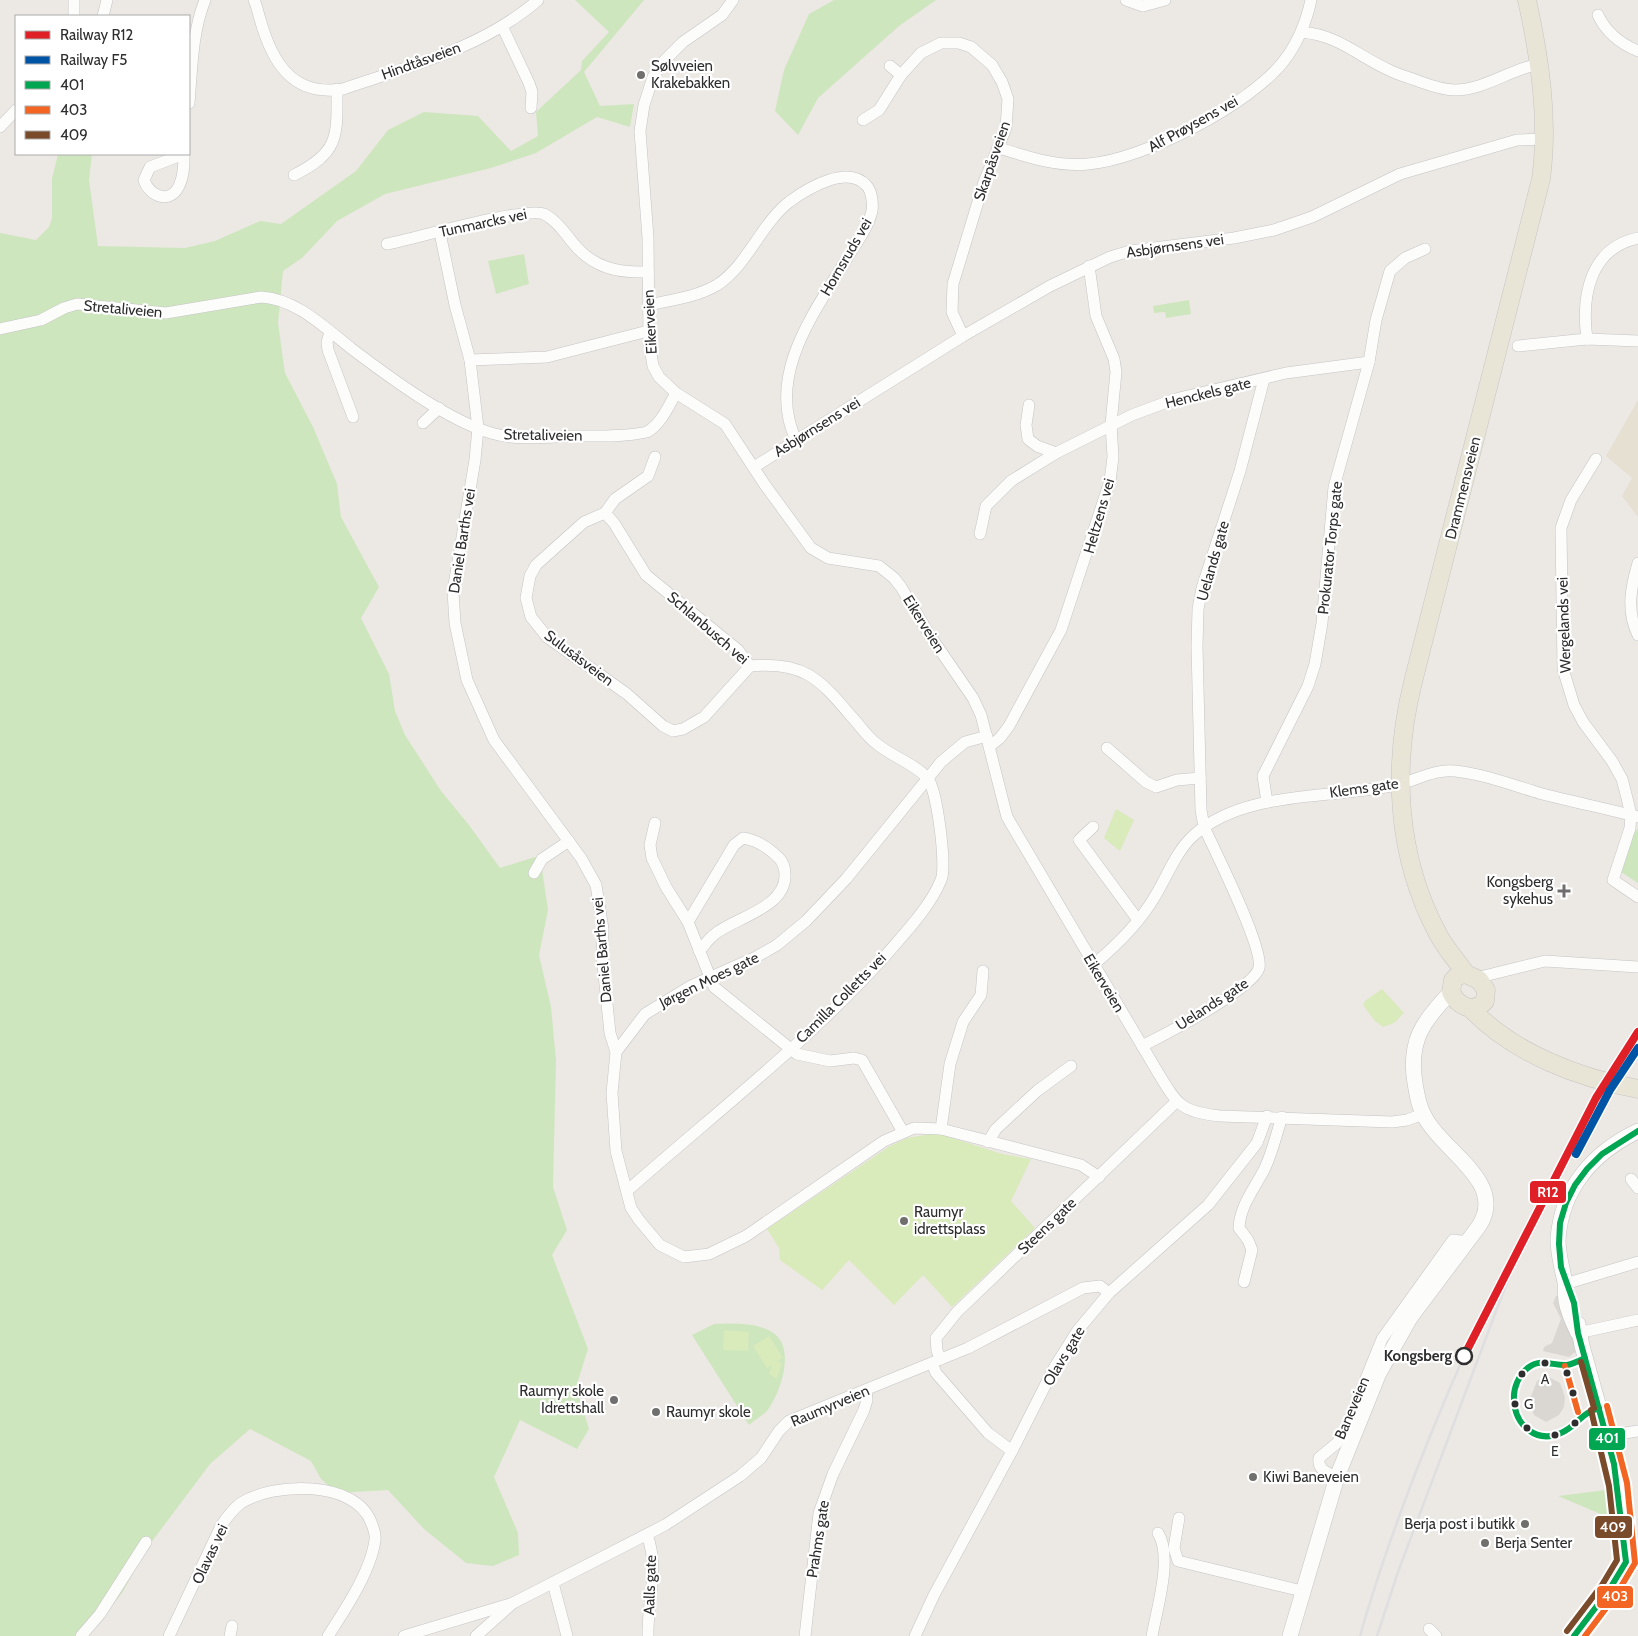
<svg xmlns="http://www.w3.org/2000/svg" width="1638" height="1636" font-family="Cabin,sans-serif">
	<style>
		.education { fill: #e6e0d3 }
		.green { fill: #cee6be }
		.pitch { fill: #d9eabb }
		.plaza { fill: #dad6d2 }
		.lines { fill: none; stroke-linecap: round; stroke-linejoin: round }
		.minor-casing { stroke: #c5c4c5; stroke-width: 12 }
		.secondary-casing { stroke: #c5c4c5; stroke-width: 16 }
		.primary-casing { stroke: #c6c5c4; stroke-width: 19 }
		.minor { stroke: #fcfcfb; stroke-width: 11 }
		.secondary { stroke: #fcfcfb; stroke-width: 15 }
		.primary { stroke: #e8e4d6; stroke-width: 18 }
		.rail { stroke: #dfdfe1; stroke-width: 2.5 }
		.bus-1-casing { stroke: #fff; stroke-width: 10 }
		.bus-2-casing { stroke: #fff; stroke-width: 10 }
		.bus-3-casing { stroke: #fff; stroke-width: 10 }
		.bus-1 { stroke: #00a651; stroke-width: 6 }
		.bus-2 { stroke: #f26522; stroke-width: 6 }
		.bus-3 { stroke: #7a4b2a; stroke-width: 6 }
		.rail-1-casing { stroke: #fff; stroke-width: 11 }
		.rail-2-casing { stroke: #fff; stroke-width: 11 }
		.rail-1 { stroke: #df2027; stroke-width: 8 }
		.rail-2 { stroke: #0054a6; stroke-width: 8 }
		.poi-dot { fill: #706f6e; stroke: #fff; stroke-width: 2 }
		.stop-dot { fill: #fff; stroke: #2e2e2e; stroke-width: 2.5 }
		.bus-dot { fill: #2e2e2e; stroke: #fff; stroke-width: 2 }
		.labels { text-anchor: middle; stroke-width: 4.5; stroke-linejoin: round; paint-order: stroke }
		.bus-label { font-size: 14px; fill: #2e2e2e; stroke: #fff }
		.street-label { font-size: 15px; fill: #2e2e2e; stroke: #fff }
		.poi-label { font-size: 15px; fill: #2e2e2e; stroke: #fff; text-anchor: start }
		.stop-label { font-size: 15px; font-weight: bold; fill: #2e2e2e; stroke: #fff; text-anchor: end }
		.line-badge { stroke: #fff; stroke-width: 2 }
		.badge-label { font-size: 14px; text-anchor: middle; font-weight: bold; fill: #fff }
	</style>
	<rect width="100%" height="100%" fill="#ece8e4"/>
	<path class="education" d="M1638,400V517L1622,496L1632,478L1606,456Z"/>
	<g class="green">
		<path d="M575,0H644L584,72L600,106L634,104L630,127L597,117L536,153L491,168L385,194L337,221L302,258L283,271L278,323L285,373L313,427L337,484L341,517L379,587L361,618L389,674L395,711L405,735L441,791L469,825L500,868L535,857L542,869L548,910L539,955L551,1007L556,1060L553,1187L567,1230L552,1255L588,1349L576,1387L589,1429L577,1449L520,1420L494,1477L518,1533L519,1555L493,1566L466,1563L424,1529L388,1490L337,1493L321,1479L311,1461L250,1429L210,1464L147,1548L122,1593L88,1636H0V233L36,240L49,227L52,218V178L58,154H92L89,180L98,246L185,248L215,241L260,221L281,224L356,171L388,130L424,112L478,116L511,151L538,136L536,112L581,70L582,61L609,32Z"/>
		<path d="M834,0H936L899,26L818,98L798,135L775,111L784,70L809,14Z"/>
		<path d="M524,254L529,284L496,294L488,261Z"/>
		<path d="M1189,300L1191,314L1166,318L1165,312L1154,313L1153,306Z"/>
		<path d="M1638,828V883L1621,872L1633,836Z"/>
		<path d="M714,1324C732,1323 763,1322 777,1336C794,1353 780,1394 767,1411C762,1416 754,1420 749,1425L692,1335Z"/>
		<path d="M1606,1490L1610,1518L1558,1496Z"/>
	</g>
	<g class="pitch">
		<path d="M1116,809L1134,820L1120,851L1104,838Z"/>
		<path d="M1382,989L1404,1013L1394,1023L1383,1027L1375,1021L1363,1005L1365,1001Z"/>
		<path d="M937,1133L1002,1154L1031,1159L1011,1201L1035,1228L952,1307L923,1275L894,1305L849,1260L822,1290L780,1260L779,1248L767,1229L890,1146L907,1138Z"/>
		<path d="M724,1330L749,1332L748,1351L723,1350Z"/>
		<path d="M769,1336L783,1358L777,1361L782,1363L777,1379L769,1374L772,1365L767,1368L753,1346Z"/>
	</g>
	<g class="plaza">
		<path d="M1556,1296H1559L1576,1345L1575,1352L1569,1357L1543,1351L1544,1347L1552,1343L1561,1319L1553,1303Z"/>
		<path d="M1547,1376L1560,1383L1565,1397L1564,1407L1559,1415L1546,1422L1534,1415L1529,1401L1537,1381Z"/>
	</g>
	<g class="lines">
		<defs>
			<g id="minor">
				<path d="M254,0C257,6 258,13 260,19C272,62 292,97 343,89C410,66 483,48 538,0"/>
				<path d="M733,0L722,15L683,42L665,60L653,77L644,105L640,131L648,238L649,342L653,366L659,377L676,393L725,424L765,485L811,548L828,558L879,566L894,578L901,587L929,634L973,698L981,715L1007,817L1157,1071C1177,1104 1180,1112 1220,1116L1392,1122L1407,1120L1423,1114"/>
				<path d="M1126,0L1143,6L1165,0"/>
				<path d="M1598,15C1606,32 1621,44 1638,51"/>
				<path d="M74,16V0"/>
				<path d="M103,16L107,0"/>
				<path d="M502,26L529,83L532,92L531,108"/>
				<path d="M1302,32C1340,36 1356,55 1389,70C1398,75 1408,77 1418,81C1429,85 1442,90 1455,90C1484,90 1511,69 1539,64"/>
				<path d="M890,66L901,75"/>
				<path d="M189,103C192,68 192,33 205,0"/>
				<path d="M863,120L879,110L901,75L921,53L941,43H959L971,47L992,65L1002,82L1008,99L1006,128L984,182L953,284L952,312L963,336"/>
				<path d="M0,127L16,110"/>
				<path d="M999,148C1028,157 1057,167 1088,164C1143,160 1249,105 1283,62C1298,43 1306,23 1311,0"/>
				<path d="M184,154L150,167L144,180C149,196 170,205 179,186C184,176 184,164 184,154"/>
				<path d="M294,175C340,152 337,136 337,89"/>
				<path d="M440,233L455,305L470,360L478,428L475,460L453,591L455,623L467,680L494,740L581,858L596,885L603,929L602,955L610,1033L616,1052"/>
				<path d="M387,244C413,239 527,206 544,214C556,220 565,233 573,243C593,268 618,273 648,272"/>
				<path d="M648,305C671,300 697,297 717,285C747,266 761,224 789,202C808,188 848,164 867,186C872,192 873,204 872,211C868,227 858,241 849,255C817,309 765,374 796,440"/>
				<path d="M0,329L41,320L64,308L77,304L166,313L261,297C297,299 325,328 352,349C389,377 447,420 491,433C517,441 548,437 575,436C598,436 624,437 647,432C661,424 668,407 676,393"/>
				<path d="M330,332L327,342L328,350L353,417"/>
				<path d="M1587,339C1581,296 1590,248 1638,238"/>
				<path d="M1518,346L1587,339L1638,341"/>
				<path d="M470,360L547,357L648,331"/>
				<path d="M1029,405L1026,425L1028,439L1037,446L1056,453"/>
				<path d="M423,423L439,408"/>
				<path d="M655,457L648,476L615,499L605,513L584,522L536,565L530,576L526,598L531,617L547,637L627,694L663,726L673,731L683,729L704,717L750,666"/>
				<path d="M1596,459L1571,500L1561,528L1563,669L1574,705L1583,722L1612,761L1622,779L1627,798L1631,815L1630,828L1613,880L1638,897"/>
				<path d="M754,467L963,336L1050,286L1110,257L1130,251L1234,238L1274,230L1312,217L1400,174L1517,140L1545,139"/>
				<path d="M605,513L614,523L646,575L738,650L750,666"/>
				<path d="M980,534L986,506L1011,481L1056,453L1132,415L1175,399L1286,373L1369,362"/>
				<path d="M1638,563C1631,587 1626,611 1638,635"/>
				<path d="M987,736L965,742L941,762L846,879L806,921L777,945L756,957L691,986L645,1014L616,1052L612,1093L616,1151L631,1208L639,1220L660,1245L684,1257L709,1254L746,1236L884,1141L914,1128L941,1129L1081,1165L1099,1177"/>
				<path d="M990,746L1000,738L1009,726L1061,630L1110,481L1113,457L1111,424L1116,372L1114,359L1096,316L1089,266"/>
				<path d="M1107,748L1146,782L1156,787L1177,780L1200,778"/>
				<path d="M1267,802L1263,776L1308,686L1315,664L1322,623L1334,487L1369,362L1376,320L1390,271L1405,258L1425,249"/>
				<path d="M655,823L650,845L652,858L666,887L688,922L714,987L797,1054L830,1061L854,1058L862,1060L903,1132"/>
				<path d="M1093,827L1079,840L1138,920"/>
				<path d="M534,873L542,859L569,841"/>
				<path d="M688,922L734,845L743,838C757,840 769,848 779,858C784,863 785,868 785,875C786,908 734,918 715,934C709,938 704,946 699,951"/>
				<path d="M1093,965C1116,946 1139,923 1154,898C1167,877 1176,851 1194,835C1247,788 1337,800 1400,784C1419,779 1435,769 1455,771C1484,774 1512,785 1539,793C1572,802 1605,808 1638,817"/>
				<path d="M1476,978L1545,961L1638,967"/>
				<path d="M1142,1046C1164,1035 1253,989 1259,968C1264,948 1215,851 1204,827L1201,810L1197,646L1198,609L1202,588L1240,471L1264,379"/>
				<path d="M941,1129L950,1064L963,1022L981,995L983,971"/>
				<path d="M988,1142L996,1129L1037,1091L1071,1066"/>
				<path d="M1631,1179L1638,1188"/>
				<path d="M627,1191C714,1114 808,1042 886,955C905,933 930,907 941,880C947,867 937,790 928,779C917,765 891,756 877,744C866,736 860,725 851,716C819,678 803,661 750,666"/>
				<path d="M1244,1282L1252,1250L1248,1240L1239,1228C1240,1206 1254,1189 1264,1170C1272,1154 1276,1135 1282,1117"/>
				<path d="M1565,1284L1638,1262"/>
				<path d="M1578,1333L1638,1320"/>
				<path d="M941,1359L937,1351L936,1338L957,1312L1177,1101"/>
				<path d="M932,1363L936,1373L988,1433L1012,1451"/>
				<path d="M1337,1477C1328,1473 1317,1470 1319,1458L1337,1443L1343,1435L1382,1339L1453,1240L1467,1242"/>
				<path d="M1179,1518L1174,1548L1178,1561L1302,1591"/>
				<path d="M647,1535C660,1569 647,1601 648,1636"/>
				<path d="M1626,1562L1638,1565"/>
				<path d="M553,1583L567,1636"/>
				<path d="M1429,1629L1436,1636"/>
				<path d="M81,1636L100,1614L146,1542"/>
				<path d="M169,1636L221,1526C227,1517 233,1509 241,1503C274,1482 355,1480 371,1522C373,1527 376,1534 375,1540C371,1571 345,1610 328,1636"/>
				<path d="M230,1636L232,1626"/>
				<path d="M404,1636L510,1604"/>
				<path d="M476,1636L513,1603L665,1525L740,1476L761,1458L779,1431L789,1421L968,1348L1083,1288L1100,1286L1109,1293"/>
				<path d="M805,1636L819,1513L833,1474L864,1410L867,1400L866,1391"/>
				<path d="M915,1636L934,1595L1012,1451L1054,1368L1078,1330L1109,1293L1208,1205L1257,1143L1267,1116"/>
				<path d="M1152,1636C1157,1608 1173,1557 1158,1533"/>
				<path d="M1574,1636L1609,1590L1626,1562L1618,1484L1607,1436L1638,1431"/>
			</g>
			<g id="secondary">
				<path d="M1578,1324L1582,1346L1607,1436"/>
				<path d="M1578,1333C1573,1323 1568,1312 1566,1301C1565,1294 1566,1288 1565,1282C1562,1268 1558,1254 1558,1240C1561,1188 1594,1152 1638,1131"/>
				<path d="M1290,1636L1337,1477L1379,1373L1410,1318L1479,1226C1507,1183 1444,1152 1426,1119C1419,1108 1417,1095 1415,1083C1408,1041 1423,1021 1451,992"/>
			</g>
			<g id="primary">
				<path d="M1466,974C1457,961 1445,948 1438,934C1396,856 1392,766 1413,682L1541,179C1549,119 1540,59 1527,0"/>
				<path d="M1466,974L1479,980L1486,990L1485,1001C1473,1015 1457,1005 1451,992L1453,980L1457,976Z"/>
				<path d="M1470,1008C1513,1053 1578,1078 1638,1089"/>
			</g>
		</defs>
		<use href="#minor" class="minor-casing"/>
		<use href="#secondary" class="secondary-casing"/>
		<use href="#primary" class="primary-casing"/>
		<use href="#minor" class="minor"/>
		<use href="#secondary" class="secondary"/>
		<use href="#primary" class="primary"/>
		<g class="rail">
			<path d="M1360,1636C1387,1541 1424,1447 1464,1356"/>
			<path d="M1377,1636L1398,1572L1501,1298L1536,1213"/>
		</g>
		<defs>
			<g id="bus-1">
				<path d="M1585,1358C1579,1361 1573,1364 1567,1365C1554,1366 1541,1358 1529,1367C1519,1374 1513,1388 1514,1400C1515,1425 1536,1444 1561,1433C1576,1427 1581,1413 1599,1408"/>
				<path d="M1574,1636L1609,1590L1626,1562L1614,1464L1578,1333L1574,1303L1561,1267L1559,1244L1560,1223L1566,1203L1575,1185L1587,1169L1602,1154L1638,1131"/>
			</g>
			<g id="bus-2">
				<path d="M1565,1366L1578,1412"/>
				<path d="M1585,1636L1616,1595L1635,1563L1627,1483L1607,1406"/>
			</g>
			<g id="bus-3">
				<path d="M1581,1362L1594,1408"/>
				<path d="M1567,1631L1602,1585L1617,1560L1609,1486L1591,1410"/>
			</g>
		</defs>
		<use href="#bus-1" class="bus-1-casing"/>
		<use href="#bus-2" class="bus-2-casing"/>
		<use href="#bus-3" class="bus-3-casing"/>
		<use href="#bus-1" class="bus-1"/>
		<use href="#bus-2" class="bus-2"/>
		<use href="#bus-3" class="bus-3"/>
		<defs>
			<path id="rail-1" d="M1464,1356L1596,1098L1638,1032"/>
			<path id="rail-2" d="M1576,1154L1610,1090L1638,1048"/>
		</defs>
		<use href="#rail-1" class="rail-1-casing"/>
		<use href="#rail-2" class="rail-2-casing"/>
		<use href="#rail-1" class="rail-1"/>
		<use href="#rail-2" class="rail-2"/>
	</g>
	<g class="poi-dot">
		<circle cx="641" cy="75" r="5"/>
		<path d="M1561.5 883.5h5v5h5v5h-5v5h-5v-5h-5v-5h5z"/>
		<circle cx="904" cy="1221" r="5"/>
		<circle cx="614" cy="1400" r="5"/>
		<circle cx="656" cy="1412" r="5"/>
		<circle cx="1253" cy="1477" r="5"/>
		<circle cx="1525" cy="1524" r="5"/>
		<circle cx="1485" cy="1543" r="5"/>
	</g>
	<circle class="stop-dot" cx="1464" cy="1356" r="8"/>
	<g class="bus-dot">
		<circle cx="1545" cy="1363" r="4.5"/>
		<circle cx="1567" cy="1373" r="4.5"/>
		<circle cx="1522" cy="1374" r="4.5"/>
		<circle cx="1573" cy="1393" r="4.5"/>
		<circle cx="1515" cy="1404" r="4.5"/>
		<circle cx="1575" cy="1423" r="4.5"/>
		<circle cx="1527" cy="1428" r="4.5"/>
		<circle cx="1555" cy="1435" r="4.5"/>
	</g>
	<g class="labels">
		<g class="bus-label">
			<text x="1545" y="1384">A</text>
			<text x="1524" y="1409" text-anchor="start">G</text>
			<text x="1555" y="1456">E</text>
		</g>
		<g class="street-label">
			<text transform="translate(421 61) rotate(-20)" y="5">Hindtåsveien</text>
			<text transform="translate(1193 124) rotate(-29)" y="5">Alf Prøysens vei</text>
			<text transform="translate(992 161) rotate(-71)" y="5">Skarpåsveien</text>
			<text transform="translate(483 223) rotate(-12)" y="5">Tunmarcks vei</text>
			<text transform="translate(1175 246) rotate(-8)" y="5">Asbjørnsens vei</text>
			<text transform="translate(846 257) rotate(-60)" y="5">Hornsruds vei</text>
			<text transform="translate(123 309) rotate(5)" y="5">Stretaliveien</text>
			<text transform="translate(650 322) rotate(-93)" y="5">Eikerveien</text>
			<text transform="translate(1208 393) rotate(-14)" y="5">Henckels gate</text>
			<text transform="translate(817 427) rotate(-32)" y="5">Asbjørnsens vei</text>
			<text transform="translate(543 435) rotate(1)" y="5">Stretaliveien</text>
			<text transform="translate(1463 488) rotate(-76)" y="5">Drammensveien</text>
			<text transform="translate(1099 516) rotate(-74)" y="5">Heltzens vei</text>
			<text transform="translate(462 541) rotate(-81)" y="5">Daniel Barths vei</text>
			<text transform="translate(1330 548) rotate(-84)" y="5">Prokurator Torps gate</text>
			<text transform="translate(1213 561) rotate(-74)" y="5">Uelands gate</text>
			<text transform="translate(924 624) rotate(58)" y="5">Eikerveien</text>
			<text transform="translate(1564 625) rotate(-92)" y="5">Wergelands vei</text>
			<text transform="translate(708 628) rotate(41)" y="5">Schlanbusch vei</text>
			<text transform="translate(579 658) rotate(37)" y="5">Sulusåsveien</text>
			<text transform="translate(1364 788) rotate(-8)" y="5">Klems gate</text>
			<text transform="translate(602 950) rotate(-95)" y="5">Daniel Barths vei</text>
			<text transform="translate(709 980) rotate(-26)" y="5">Jørgen Moes gate</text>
			<text transform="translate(1104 983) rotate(59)" y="5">Eikerveien</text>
			<text transform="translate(841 998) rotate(-45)" y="5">Camilla Colletts vei</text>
			<text transform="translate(1212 1004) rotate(-33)" y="5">Uelands gate</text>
			<text transform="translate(1047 1226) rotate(-44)" y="5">Steens gate</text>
			<text transform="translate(1064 1356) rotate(-59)" y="5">Olavs gate</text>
			<text transform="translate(830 1406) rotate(-23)" y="5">Raumyrveien</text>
			<text transform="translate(1352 1408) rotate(-67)" y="5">Baneveien</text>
			<text transform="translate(818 1539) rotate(-81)" y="5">Prahms gate</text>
			<text transform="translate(210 1554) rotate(-65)" y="5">Olavas vei</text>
			<text transform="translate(650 1585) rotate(-88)" y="5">Aalls gate</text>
		</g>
		<g class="poi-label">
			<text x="651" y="71">Sølvveien<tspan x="651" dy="17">Krakebakken</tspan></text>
			<text x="1553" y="887" text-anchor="end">Kongsberg<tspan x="1553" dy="17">sykehus</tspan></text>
			<text x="914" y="1217">Raumyr<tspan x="914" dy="17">idrettsplass</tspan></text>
			<text x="604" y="1396" text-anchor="end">Raumyr skole<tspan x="604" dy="17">Idrettshall</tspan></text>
			<text x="666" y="1417">Raumyr skole</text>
			<text x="1263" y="1482">Kiwi Baneveien</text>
			<text x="1515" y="1529" text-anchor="end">Berja post i butikk</text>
			<text x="1495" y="1548">Berja Senter</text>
		</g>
		<g class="stop-label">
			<text x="1452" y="1361">Kongsberg</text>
		</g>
	</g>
	<g class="line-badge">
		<rect x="1529" y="1180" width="38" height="24" rx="5" fill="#df2027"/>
		<rect x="1588" y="1427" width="38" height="24" rx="5" fill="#00a651"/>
		<rect x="1594" y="1515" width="39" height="24" rx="5" fill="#7a4b2a"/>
		<rect x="1596" y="1585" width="38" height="24" rx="5" fill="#f26522"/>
	</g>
	<g class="badge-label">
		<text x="1548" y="1197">R12</text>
		<text x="1607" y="1443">401</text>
		<text x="1613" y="1532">409</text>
		<text x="1615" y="1601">403</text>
	</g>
	<rect x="15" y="15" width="175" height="140" fill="#ffffff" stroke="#ababab"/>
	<rect x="25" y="31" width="25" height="8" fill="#df2027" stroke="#ababab"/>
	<text x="60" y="40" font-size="15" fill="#2e2e2e">Railway R12</text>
	<rect x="25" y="56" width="25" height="8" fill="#0054a6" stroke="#ababab"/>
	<text x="60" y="65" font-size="15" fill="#2e2e2e">Railway F5</text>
	<rect x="25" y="81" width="25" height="8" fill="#00a651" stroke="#ababab"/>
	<text x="60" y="90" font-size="15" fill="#2e2e2e">401</text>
	<rect x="25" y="106" width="25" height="8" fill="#f26522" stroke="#ababab"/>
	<text x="60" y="115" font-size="15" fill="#2e2e2e">403</text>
	<rect x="25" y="131" width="25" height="8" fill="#7a4b2a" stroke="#ababab"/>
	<text x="60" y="140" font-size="15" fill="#2e2e2e">409</text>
</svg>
